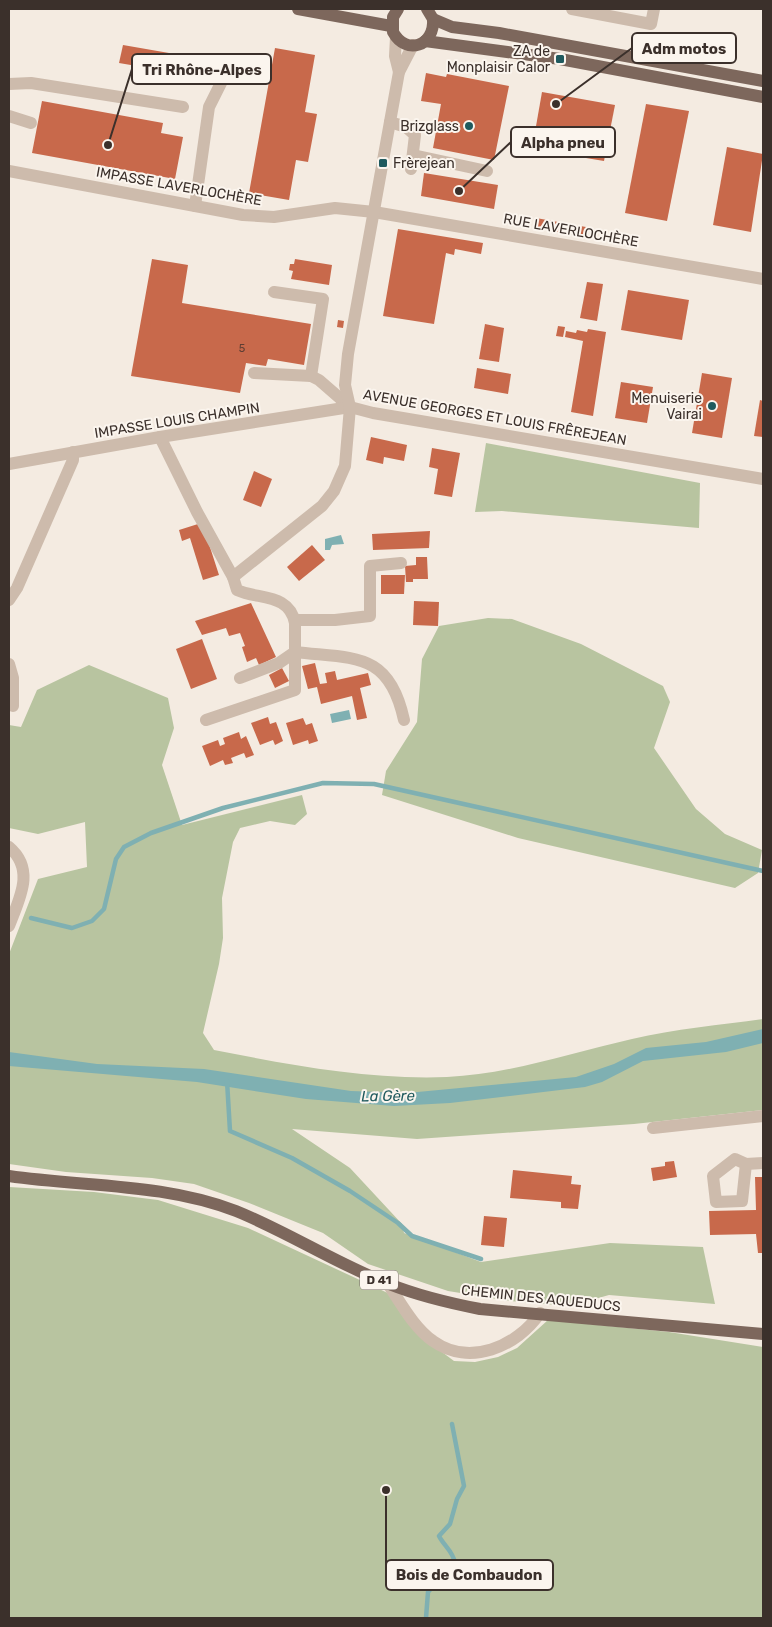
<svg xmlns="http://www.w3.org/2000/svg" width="772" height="1627" font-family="Rubik,sans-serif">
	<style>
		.green { fill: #b8c4a0 }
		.water { fill: #7fb0b2 }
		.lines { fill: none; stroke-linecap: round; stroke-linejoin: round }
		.stream { stroke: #7fb0b2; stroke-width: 4.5 }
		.building { fill: #c8694b }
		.minor { stroke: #cdbbac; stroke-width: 12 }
		.major { stroke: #7d675c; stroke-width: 12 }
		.poi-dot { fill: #1f5a5e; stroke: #fbf5ee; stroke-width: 2 }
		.labels { text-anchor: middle; stroke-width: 4; stroke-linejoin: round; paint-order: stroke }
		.number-label { font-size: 11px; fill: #5e3e33 }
		.shield { fill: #fbf5ee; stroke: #756b66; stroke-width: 1 }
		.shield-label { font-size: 12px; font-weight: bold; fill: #3b302b }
		.poi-label { font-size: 14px; fill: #3b302b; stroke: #fbf5ee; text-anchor: end }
		.street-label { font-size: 14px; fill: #3b302b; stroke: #fbf5ee }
		.water-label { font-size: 15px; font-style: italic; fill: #1f5a5e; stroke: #fbf5ee }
		.leader { fill: none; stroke: #3b302b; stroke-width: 2 }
		.callout-dot { fill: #3b302b; stroke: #fbf5ee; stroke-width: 2 }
		.callout { fill: #fbf5ee; stroke: #3b302b; stroke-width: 2 }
		.callout-label { font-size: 15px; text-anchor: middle; font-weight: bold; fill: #3b302b }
	</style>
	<rect width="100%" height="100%" fill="#f4ebe1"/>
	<g class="green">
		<path d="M486,443L700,483L699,528L502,511L475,512Z"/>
		<path d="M488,618L512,619L581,644L663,686L670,702L654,748L696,809L725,834L762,850L758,873L735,888L518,838L382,795L386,771L417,722L422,659L439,626Z"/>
		<path d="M89,665L168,698L174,728L162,765L182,825L302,795L307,814L295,825L270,821L240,828L233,842L222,898L223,938L219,964L203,1033L214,1050C290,1065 369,1080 447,1077C510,1074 571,1053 632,1039C675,1029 720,1025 763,1019V1110L634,1124L417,1139L292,1129L350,1168L402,1224L404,1233L481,1262L610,1243L703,1247L715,1304L609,1295L570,1306L510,1301L448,1291L368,1264L323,1233L249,1203L194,1184L152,1178L66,1172L9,1164V954L38,879L87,867L85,822L38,834L9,828V725L21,727L37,690Z"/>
		<path d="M9,1187L94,1192L158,1200L248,1228L392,1295L438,1349L454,1361L475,1362L498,1357L517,1348L548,1320L669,1332L763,1347V1618H9Z"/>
	</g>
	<g class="water">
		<path d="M341,535L344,544L332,545L330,550H325V539Z"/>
		<path d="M349,710L351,719L332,723L330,714Z"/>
		<path d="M763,1029V1043L726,1052L643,1061L602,1082L585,1087L450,1103L394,1106L306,1099L197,1082L9,1066V1052L97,1064L204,1069L351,1091L407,1093L576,1077L614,1064L646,1048L706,1042Z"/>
	</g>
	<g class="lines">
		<g class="stream">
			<path d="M31,918L72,928L92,921L104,909L116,859L124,847L151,833L223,808L323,783L374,784L763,871"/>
			<path d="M227,1081L230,1131L292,1158L350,1191L398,1223L412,1236L481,1259"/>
			<path d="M426,1618L428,1592L455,1563C453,1551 444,1546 439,1536L450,1524L457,1499L464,1486L452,1424"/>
		</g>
	</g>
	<g class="building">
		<path d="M123,45L169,53L166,71L119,63Z"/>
		<path d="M275,48L315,55L305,112L317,114L308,162L296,160L289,200L249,193Z"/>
		<path d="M426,73L446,77L447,74L509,86L494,160L433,148L441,104L421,101Z"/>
		<path d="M542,92L615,105L604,161L532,149Z"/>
		<path d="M42,101L163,123L161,133L183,137L175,179L32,153Z"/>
		<path d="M646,104L689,111L667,221L625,213Z"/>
		<path d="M727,147L763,154L751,232L713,225Z"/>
		<path d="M424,173L498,185L494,209L421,196Z"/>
		<path d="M536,218L586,227L583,237L534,227Z"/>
		<path d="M398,229L483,243L481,254L455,249L454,255L446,253L434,324L383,316Z"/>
		<path d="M152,259L188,265L182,303L311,324L304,365L268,359L266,366L246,363L240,393L131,376Z"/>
		<path d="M295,259L332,265L329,285L291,279L293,271L289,270L290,264H294Z"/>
		<path d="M587,282L603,284L597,321L580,318Z"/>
		<path d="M628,290L689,300L682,340L621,330Z"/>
		<path d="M338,320L344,321L343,328L337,327Z"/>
		<path d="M485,324L504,328L499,362L479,359Z"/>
		<path d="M558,326L565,327L563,337L556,336Z"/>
		<path d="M588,329L606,332L593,416L571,412L583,341L565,337L566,331L576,333L577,330L587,332Z"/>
		<path d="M477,368L511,374L508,394L474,388Z"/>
		<path d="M702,373L732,378L722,438L692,433Z"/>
		<path d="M621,382L653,387L647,423L615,418Z"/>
		<path d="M760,400L763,401V437L754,436Z"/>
		<path d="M371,437L407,445L404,461L384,457L383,464L366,460Z"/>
		<path d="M432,448L460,453L452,497L434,494L438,469L429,467Z"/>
		<path d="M254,471L272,479L261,507L243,500Z"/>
		<path d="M198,524L208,541L219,575L203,580L190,538L182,541L179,530Z"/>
		<path d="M430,531L429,548L373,550L372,534Z"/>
		<path d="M312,545L325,560L299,581L287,567Z"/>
		<path d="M416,557H427L428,579H413V582H406L405,566L416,565Z"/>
		<path d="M381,575H405L404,594H381Z"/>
		<path d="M414,601L439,602L438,626L413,625Z"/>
		<path d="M251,603L276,657L259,665L256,658L247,662L242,647L245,646L240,633L229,636L226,628L202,635L195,621Z"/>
		<path d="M202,639L217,679L191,689L176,649Z"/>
		<path d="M315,663L320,684L327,683L325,673L335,671L337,680L368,673L371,685L360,688L367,718L357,720L352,696L321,704L317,687L308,689L302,666Z"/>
		<path d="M282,668L289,681L275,688L269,675Z"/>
		<path d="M268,717L270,724L276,722L283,741L275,745L273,740L260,745L251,723Z"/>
		<path d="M303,718L306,725L312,723L318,741L309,744L308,740L293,745L286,723Z"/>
		<path d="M239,732L241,739L246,736L254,755L246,758L244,753L231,758L233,763L225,765L223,760L210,766L202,746L218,740L220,746L225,744L223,738Z"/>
		<path d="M674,1161L677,1177L653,1181L651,1168L665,1166V1162Z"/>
		<path d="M513,1170L572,1176L571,1184L581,1185L578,1209L561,1208V1202L510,1198Z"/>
		<path d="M755,1177H763V1253H758L756,1234L710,1235L709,1211L756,1210Z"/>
		<path d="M484,1216L507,1218L504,1247L481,1245Z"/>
	</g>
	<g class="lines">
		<g class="minor">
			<path d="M572,9L651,24L654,9"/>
			<path d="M396,37L395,56L399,72"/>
			<path d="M9,84L31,83L183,107"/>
			<path d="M9,116L31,123"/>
			<path d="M390,122L406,127L415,135L411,169"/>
			<path d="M413,155L487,171"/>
			<path d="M9,171L243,215L274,217L335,208L374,212L763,279"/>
			<path d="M195,206L209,107L222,81"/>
			<path d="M274,292L323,299L311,376"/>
			<path d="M254,373L311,376L319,380L350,407"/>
			<path d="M160,437L197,512L233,577"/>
			<path d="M9,464L160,437L350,407L373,413L763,479"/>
			<path d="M9,600L17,588L73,460V452"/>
			<path d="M295,620H335L370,616V566L401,563"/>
			<path d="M9,664L13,678V706"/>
			<path d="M240,678L279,663L295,652C354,659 389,651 404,720"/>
			<path d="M206,720L295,690V623C289,593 259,600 237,590L233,577L322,506L334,491L345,466L350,407L345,385L348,354L399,72L413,45"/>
			<path d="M9,847C36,870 19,899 9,926"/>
			<path d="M653,1128L763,1116"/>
			<path d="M746,1164L742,1201L716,1202L713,1176L735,1159L746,1164L763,1163"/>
			<path d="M388,1284C401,1303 414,1328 433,1341C469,1367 517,1347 540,1313"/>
		</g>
		<g class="major">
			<path d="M298,9L391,26"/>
			<path d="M398,9L393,17V32C406,56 435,46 433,19L427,9"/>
			<path d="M433,19L452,27L499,33L763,81"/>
			<path d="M425,41L560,59L763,97"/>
			<path d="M9,1176C85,1187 163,1183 236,1211C288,1232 337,1264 389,1284C419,1296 449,1303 480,1309L763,1334"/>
		</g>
	</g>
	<g class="poi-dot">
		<rect x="555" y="54" width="10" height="10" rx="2.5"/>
		<circle cx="469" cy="126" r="5"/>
		<rect x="378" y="158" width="10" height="10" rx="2.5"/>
		<circle cx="712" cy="406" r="5"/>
	</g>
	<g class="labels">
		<g class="number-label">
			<text x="242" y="352">5</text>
		</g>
		<rect class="shield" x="360" y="1270.5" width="38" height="19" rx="4"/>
		<g class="shield-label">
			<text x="379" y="1284">D 41</text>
		</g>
		<g class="poi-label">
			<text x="550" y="56">ZA de<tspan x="550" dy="16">Monplaisir Calor</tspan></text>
			<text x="459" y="131">Brizglass</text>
			<text x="393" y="168" text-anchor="start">Frèrejean</text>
			<text x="702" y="403">Menuiserie<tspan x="702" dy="16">Vairai</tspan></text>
		</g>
		<g class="street-label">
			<text transform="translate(179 186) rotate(10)" y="5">IMPASSE LAVERLOCHÈRE</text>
			<text transform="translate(571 230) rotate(10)" y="5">RUE LAVERLOCHÈRE</text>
			<text transform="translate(495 417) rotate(10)" y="5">AVENUE GEORGES ET LOUIS FRÊREJEAN</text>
			<text transform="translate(177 420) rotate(-9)" y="5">IMPASSE LOUIS CHAMPIN</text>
			<text transform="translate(541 1298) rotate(6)" y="5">CHEMIN DES AQUEDUCS</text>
		</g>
		<g class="water-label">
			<text transform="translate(388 1096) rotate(-1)" y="5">La Gère</text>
		</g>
	</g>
	<path class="leader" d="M556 104L632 48M108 145L132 69M459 191L511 142M386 1490L386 1575"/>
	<g class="callout-dot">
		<circle cx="556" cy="104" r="5"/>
		<circle cx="108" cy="145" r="5"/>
		<circle cx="459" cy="191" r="5"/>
		<circle cx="386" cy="1490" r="5"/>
	</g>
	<g class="callout">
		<rect x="632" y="33" width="104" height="30" rx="5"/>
		<rect x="132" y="54" width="139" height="30" rx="5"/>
		<rect x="511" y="127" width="104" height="30" rx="5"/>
		<rect x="386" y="1560" width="167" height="30" rx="5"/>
	</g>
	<g class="callout-label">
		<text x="684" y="54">Adm motos</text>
		<text x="202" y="75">Tri Rhône-Alpes</text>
		<text x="563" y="148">Alpha pneu</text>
		<text x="469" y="1580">Bois de Combaudon</text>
	</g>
	<rect width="772" height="1627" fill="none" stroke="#3b302b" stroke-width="20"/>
</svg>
